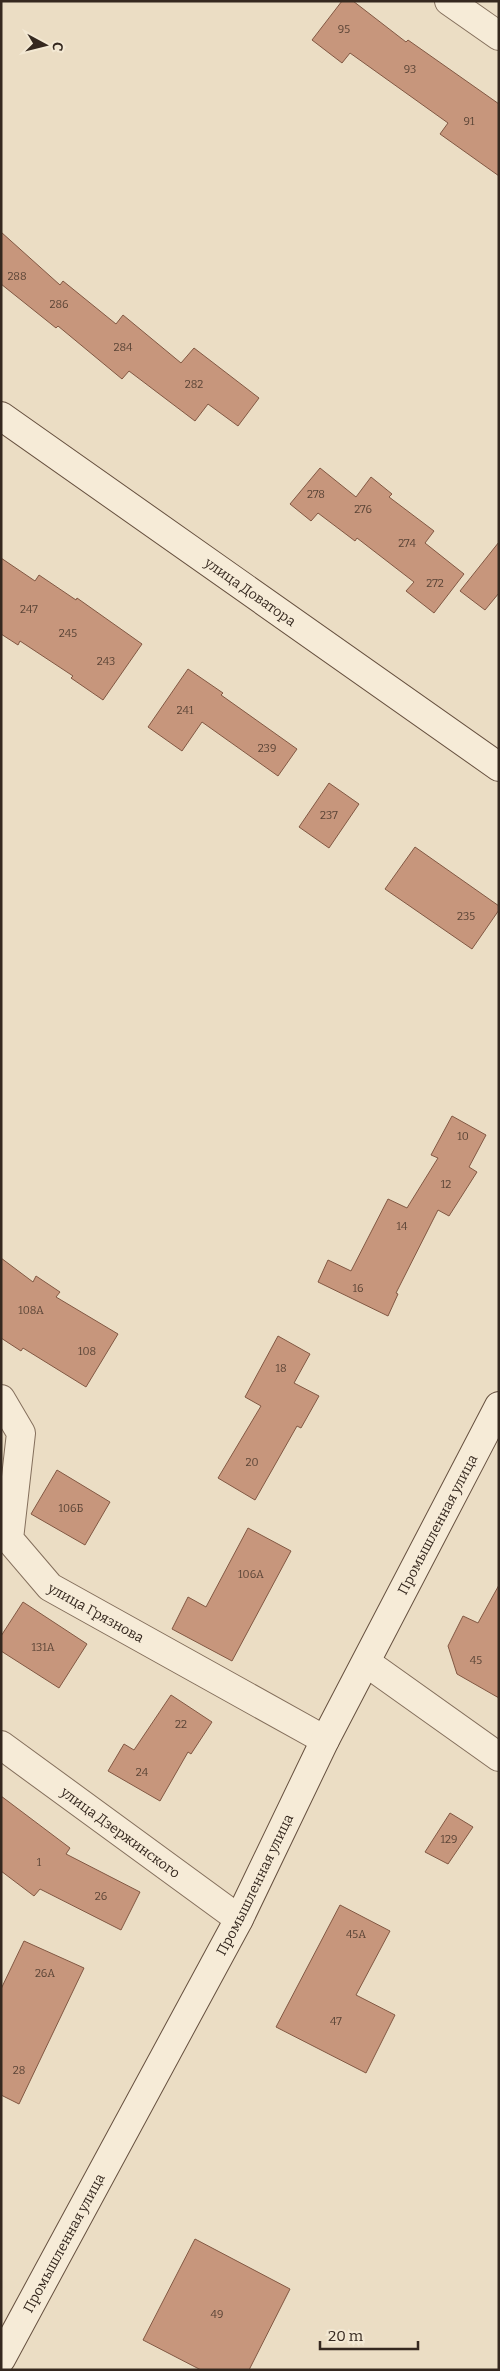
<svg xmlns="http://www.w3.org/2000/svg" width="500" height="2371" font-family="Bitter,serif">
	<style>
		.building { fill: #c7967c; stroke: #825843 }
		.lines { fill: none; stroke-linecap: round; stroke-linejoin: round }
		.street-casing { stroke: #846f5c; stroke-width: 30 }
		.secondary-casing { stroke: #66503f; stroke-width: 30 }
		.street { stroke: #f6ebd7; stroke-width: 28 }
		.secondary { stroke: #f6ebd7; stroke-width: 28 }
		.labels { text-anchor: middle; stroke-width: 4; stroke-linejoin: round; paint-order: stroke }
		.number-label { font-size: 11px; fill: #5a4436 }
		.street-label { font-size: 14px; fill: #35281f; stroke: #f3e8d3 }
	</style>
	<rect width="100%" height="100%" fill="#ebddc4"/>
	<g class="building">
		<path d="M342,1H353L406,42L408,40L499,104V176L440,134L448,123L350,53L342,63L312,40Z"/>
		<path d="M1,232L60,285L63,281L116,324L123,315L181,363L194,348L259,398L238,426L208,404L195,421L129,371L122,379L58,326L56,328L1,284Z"/>
		<path d="M320,468L356,497L371,477L392,494L389,497L434,531L425,543L464,574L434,613L406,591L414,582L357,538L355,541L318,513L311,521L290,504Z"/>
		<path d="M499,542V593L485,610L460,591Z"/>
		<path d="M1,558L35,581L39,575L76,600L77,598L142,644L103,700L71,678L73,676L20,641L18,645L1,634Z"/>
		<path d="M188,669L223,693L221,695L297,749L278,776L202,722L182,751L148,727Z"/>
		<path d="M329,783L359,804L329,848L299,827Z"/>
		<path d="M415,847L499,906V910L472,949L385,889Z"/>
		<path d="M452,1116L486,1135L469,1167L477,1172L449,1216L438,1210L396,1293L398,1294L388,1316L318,1282L328,1260L351,1271L388,1199L407,1208L438,1158L431,1155Z"/>
		<path d="M1,1258L33,1282L36,1276L60,1292L56,1297L118,1334L86,1387L23,1348L21,1351L1,1338Z"/>
		<path d="M278,1336L310,1354L294,1383L319,1396L301,1428L297,1426L255,1500L218,1478L261,1406L245,1397Z"/>
		<path d="M57,1470L110,1502L85,1545L31,1514Z"/>
		<path d="M248,1528L291,1551L232,1661L172,1629L188,1597L206,1607Z"/>
		<path d="M499,1585V1698L457,1674L448,1646L463,1616L478,1623Z"/>
		<path d="M23,1602L87,1644L59,1688L1,1651V1636Z"/>
		<path d="M171,1695L212,1722L191,1754L188,1752L160,1801L108,1771L124,1744L134,1750Z"/>
		<path d="M1,1796L70,1848L66,1854L140,1892L121,1930L40,1889L34,1896L1,1871Z"/>
		<path d="M450,1813L473,1827L448,1864L425,1852Z"/>
		<path d="M340,1905L390,1931L356,1995L395,2015L366,2073L276,2027Z"/>
		<path d="M24,1941L84,1968L19,2104L1,2095V1989Z"/>
		<path d="M195,2239L290,2289L249,2370H201L143,2340Z"/>
	</g>
	<g class="lines">
		<defs>
			<g id="street">
				<path d="M449,1L499,36"/>
				<path id="s1" d="M1,1399L21,1433L9,1539L50,1587L325,1740"/>
				<path d="M367,1663L499,1757"/>
				<path id="s2" d="M1,1745L239,1919"/>
			</g>
			<g id="secondary">
				<path id="s3" d="M1,416L499,767"/>
				<path id="s4" d="M1,2359L239,1919L325,1740L499,1406"/>
			</g>
		</defs>
		<use href="#street" class="street-casing"/>
		<use href="#secondary" class="secondary-casing"/>
		<use href="#street" class="street"/>
		<use href="#secondary" class="secondary"/>
	</g>
	<g class="labels">
		<g class="number-label">
			<text x="344" y="33">95</text>
			<text x="410" y="73">93</text>
			<text x="469" y="125">91</text>
			<text x="17" y="280">288</text>
			<text x="59" y="308">286</text>
			<text x="123" y="351">284</text>
			<text x="194" y="388">282</text>
			<text x="316" y="498">278</text>
			<text x="363" y="513">276</text>
			<text x="407" y="547">274</text>
			<text x="435" y="587">272</text>
			<text x="29" y="613">247</text>
			<text x="68" y="637">245</text>
			<text x="106" y="665">243</text>
			<text x="185" y="714">241</text>
			<text x="267" y="752">239</text>
			<text x="329" y="819">237</text>
			<text x="466" y="920">235</text>
			<text x="463" y="1140">10</text>
			<text x="446" y="1188">12</text>
			<text x="402" y="1230">14</text>
			<text x="358" y="1292">16</text>
			<text x="31" y="1314">108А</text>
			<text x="87" y="1355">108</text>
			<text x="281" y="1372">18</text>
			<text x="252" y="1466">20</text>
			<text x="71" y="1512">106Б</text>
			<text x="251" y="1578">106А</text>
			<text x="43" y="1651">131А</text>
			<text x="476" y="1664">45</text>
			<text x="181" y="1728">22</text>
			<text x="142" y="1776">24</text>
			<text x="449" y="1843">129</text>
			<text x="39" y="1866">1</text>
			<text x="101" y="1900">26</text>
			<text x="356" y="1938">45А</text>
			<text x="45" y="1977">26А</text>
			<text x="336" y="2025">47</text>
			<text x="19" y="2074">28</text>
			<text x="217" y="2318">49</text>
		</g>
		<g class="street-label">
			<text dy="5" stroke="none"><textPath href="#s3" startOffset="305">улица Доватора</textPath></text>
			<text dy="5" stroke="none"><textPath href="#s4" startOffset="942">Промышленная улица</textPath></text>
			<text dy="5" stroke="none"><textPath href="#s1" startOffset="262">улица Грязнова</textPath></text>
			<text dy="5" stroke="none"><textPath href="#s2" startOffset="148">улица Дзержинского</textPath></text>
			<text dy="5" stroke="none"><textPath href="#s4" startOffset="538">Промышленная улица</textPath></text>
			<text dy="5" stroke="none"><textPath href="#s4" startOffset="132">Промышленная улица</textPath></text>
		</g>
	</g>
	<rect width="500" height="2371" fill="none" stroke="#35281f" stroke-width="5"/>
	<g transform="translate(45 45) rotate(97)" stroke="#f3e8d3" stroke-width="4" paint-order="stroke">
	<path d="M0-4L9 19L0 12L-9 19Z" fill="#35281f"/>
	<text y="-8" font-size="14" font-weight="bold" text-anchor="middle" fill="#35281f">С</text>
	</g>
	<path d="M320 2341v8h98v-8" fill="none" stroke="#35281f" stroke-width="2.5"/>
	<text x="328" y="2341" font-size="15" fill="#35281f" stroke="#f3e8d3" stroke-width="4" paint-order="stroke">20 m</text>
</svg>
